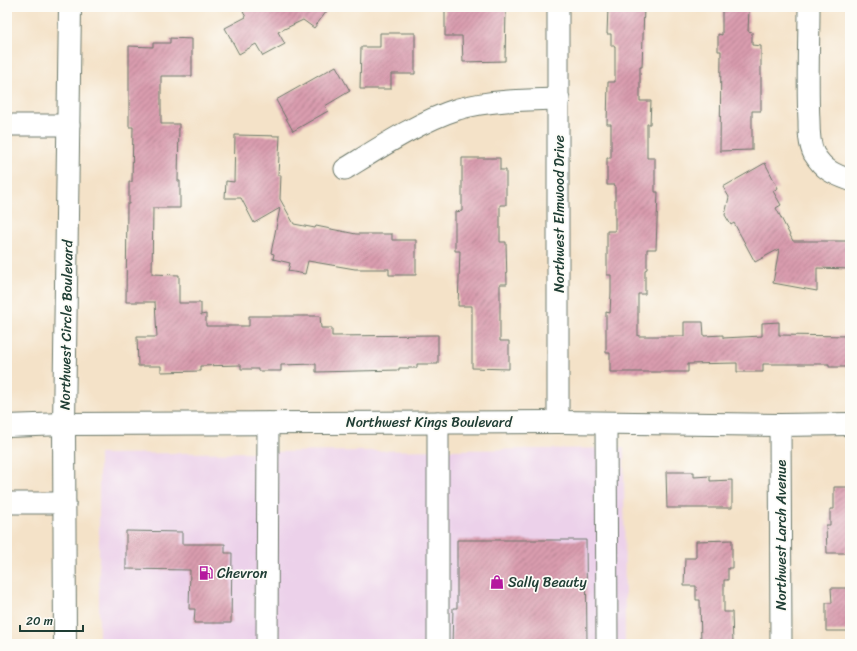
<svg xmlns="http://www.w3.org/2000/svg" width="857" height="651" font-family="Sriracha,sans-serif">
	<style>
		.built { fill: #ecd1ea }
		.building { fill: url(#building-hatch) }
		.lines { fill: none; stroke-linecap: round; stroke-linejoin: round }
		.minor-casing { stroke: #6a7768; stroke-width: 23 }
		.major-casing { stroke: #6a7768; stroke-width: 24 }
		.minor { stroke: #fff; stroke-width: 21 }
		.major { stroke: #fff; stroke-width: 22 }
		.labels { text-anchor: middle; stroke-width: 3.5; stroke-linejoin: round; paint-order: stroke }
		.street-label { font-size: 14px; fill: #1f3d34; stroke: #fdfcf7 }
		.poi-label { font-size: 14px; fill: #1f3d34; stroke: #fdfcf7; text-anchor: start }
	</style>
	<defs>
		<pattern id="building-hatch" width="6" height="6" patternUnits="userSpaceOnUse"><rect width="6" height="6" fill="#d99bae"/><path d="M-1 1l2-2M0 6l6-6M5 7l2-2" fill="none" stroke="#af808e"/></pattern>
	</defs>
	<rect width="100%" height="100%" fill="#fdfcf7"/>
	<filter id="ink" filterUnits="userSpaceOnUse"><feTurbulence type="fractalNoise" baseFrequency=".025" numOctaves="2"/><feDisplacementMap in="SourceGraphic" scale="8" xChannelSelector="R" yChannelSelector="G"/><feConvolveMatrix kernelMatrix="1 2 1 2 8 2 1 2 1" color-interpolation-filters="sRGB"/></filter>
	<filter id="wash" filterUnits="userSpaceOnUse"><feTurbulence type="fractalNoise" baseFrequency=".012" numOctaves="4" result="noise"/><feDisplacementMap in="SourceGraphic" scale="16" xChannelSelector="R" yChannelSelector="G"/><feGaussianBlur stdDeviation="0.9" result="paint"/><feColorMatrix in="noise" values="0 0 0 0 0 0 0 0 0 0 0 0 0 0 0 0 0 1.4 0 .05"/><feComposite in="paint" operator="in"/></filter>
	<g filter="url(#wash)">
		<rect width="100%" height="100%" fill="#f4e2c8"/>
		<path class="built" d="M624,448L625,644H99V454Z"/>
		<g id="blocks">
			<g class="building">
				<path d="M252,7H330L314,28L303,20L278,32L285,44L263,56L256,44L239,54L225,28L246,17L243,12Z"/>
				<path d="M608,7H644L642,67H640V101H651L650,124H647V158H655V192H658L656,249H647V269L645,270V294H638V336H684V322H703L704,336L723,335V338L762,336V323L779,322V335L850,336V367H829V364H763V372H737V363L688,364V372H610V353H606V312L610,313L611,292V275H607V231H615V185H607V158H611V124H607L608,82H615V46H611V34H607Z"/>
				<path d="M445,9H506L505,61L463,62L462,36H445Z"/>
				<path d="M722,10H749L748,31L752,32V45L761,46V111H752V150L720,151L721,51H718V34L722,35Z"/>
				<path d="M380,33H415V74H391V89H360L361,47H380Z"/>
				<path d="M170,38L192,39V76H161V124H179L178,181H180V208H153L152,274L179,275V303H201V315L206,314V326H249V316H320L321,328H332V336L438,335V364H417V368H399V370L316,372V364L281,365V371H258V369H241V365L200,366V371L161,372V366H138L137,337H157L155,302H126L127,204H129V182H132L133,127H129V46L153,47V43H170Z"/>
				<path d="M336,66L350,91L325,106L328,111L293,131L276,100Z"/>
				<path d="M235,135L280,136L278,175H281L280,199L294,224L315,228L316,226L356,234H392V240H416V275H389V269H355L308,261L305,274L288,271L290,263L273,259L274,254L271,253L280,208L254,223L241,198H225L226,181L234,182Z"/>
				<path d="M462,158H500V170H506V205H500V242H506L507,284H500V341H509V369L472,368V306H458L460,251H455V212L462,211Z"/>
				<path d="M765,163L778,188L773,191L781,205L776,208L793,241H850V269L817,268V291L773,283L779,249L755,262L734,223L731,225L725,215L729,197L723,187Z"/>
				<path d="M666,472H694V477L710,476V481L732,480V508H667Z"/>
				<path d="M834,487H850V553H827L826,525H830V509H834Z"/>
				<path d="M126,531L182,532V544H225V553H232L231,623H194L195,609H189L190,570L126,569Z"/>
				<path d="M457,540H586L587,644H452L453,608H457Z"/>
				<path d="M732,540V568H728V580H724V612H732L733,644H701L700,600H696V586H684L685,558H696V541Z"/>
				<path d="M831,588H850V631H826V603H832Z"/>
			</g>
		</g>
	</g>
	<g filter="url(#ink)">
		<use href="#blocks" fill-opacity="0" stroke="#6a7768" stroke-width="1"/>
		<g class="lines">
			<defs>
				<g id="minor">
					<path d="M558,7V422"/>
					<path d="M809,7C809,45 807,83 809,121C809,132 809,144 814,154C824,170 833,174 850,180"/>
					<path d="M7,125H69"/>
					<path d="M345,169C379,148 420,121 458,109C491,100 525,100 559,99"/>
					<path d="M606,423L607,644"/>
					<path d="M780,425L781,644"/>
					<path d="M7,503H65"/>
					<path d="M267,644L268,423"/>
					<path d="M438,644V422"/>
				</g>
				<g id="major">
					<path d="M7,426L64,424L558,422L780,425L850,424"/>
					<path d="M65,644L64,424L70,7"/>
				</g>
			</defs>
			<use href="#minor" class="minor-casing"/>
			<use href="#major" class="major-casing"/>
			<use href="#minor" class="minor"/>
			<use href="#major" class="major"/>
		</g>
	</g>
	<defs>
		<symbol id="fuel-bare" viewBox="-9 -9 18 18"><path d="M-5.5-6h7V0h2V4h1.3V-2.5L3-4.5l.8-.8L6-3V5H2.5V1h-1V6h-7ZM-4.2-4.7v3.2H.2V-4.7Z" fill="#b5179e" stroke="#fdfcf7" stroke-width="2.5" paint-order="stroke"/></symbol>
		<symbol id="shop-bare" viewBox="-9 -9 18 18"><path d="M-5-2.5h2.3a2.7 3.5 0 0 1 5.4 0H5L5.5 6h-11ZM-1.5-2.5h3a1.5 2.3 0 0 0-3 0Z" fill="#b5179e" stroke="#fdfcf7" stroke-width="2.5" paint-order="stroke"/></symbol>
	</defs>
	<g fill-rule="evenodd">
		<use href="#fuel-bare" x="196" y="563" width="20" height="20"/>
		<use href="#shop-bare" x="487" y="572" width="20" height="20"/>
	</g>
	<g class="labels">
		<g class="street-label">
			<text transform="translate(559 214) rotate(-90)" y="5">Northwest Elmwood Drive</text>
			<text transform="translate(66 325) rotate(-89)" y="5">Northwest Circle Boulevard</text>
			<text x="429" y="427">Northwest Kings Boulevard</text>
			<text transform="translate(781 535) rotate(-90)" y="5">Northwest Larch Avenue</text>
		</g>
		<g class="poi-label">
			<text x="217" y="578">Chevron</text>
			<text x="508" y="587">Sally Beauty</text>
		</g>
	</g>
	<rect width="857" height="651" fill="none" stroke="#fdfcf7" stroke-width="24"/>
	<path d="M20 625v6h63v-6" fill="none" stroke="#1f3d34" stroke-width="2"/>
	<text x="26" y="625" font-size="12" fill="#1f3d34" stroke="#fdfcf7" stroke-width="3" paint-order="stroke">20 m</text>
</svg>
